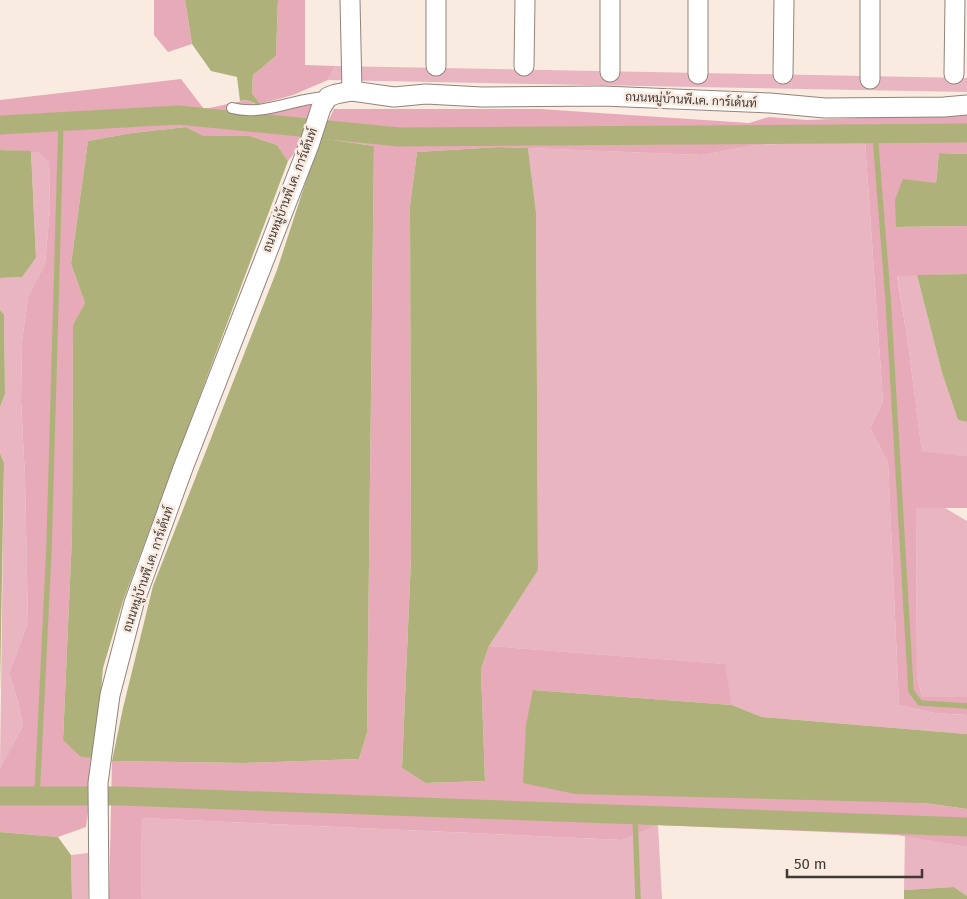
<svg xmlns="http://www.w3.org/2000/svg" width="967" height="899" font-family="'Fira Sans',Sarabun,sans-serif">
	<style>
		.green { fill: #e8b5c1 }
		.forest { fill: #e7aab8 }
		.water { fill: #afb17b }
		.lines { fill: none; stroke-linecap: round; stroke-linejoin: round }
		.stream { stroke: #afb17b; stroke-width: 5.5 }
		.canal { stroke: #afb17b; stroke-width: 19 }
		.lane-casing { stroke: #92847b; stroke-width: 12 }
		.street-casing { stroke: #92847b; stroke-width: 21 }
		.lane { stroke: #fff; stroke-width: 10 }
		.street { stroke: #fff; stroke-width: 19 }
		.labels { text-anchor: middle; stroke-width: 5; stroke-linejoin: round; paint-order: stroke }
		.street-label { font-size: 12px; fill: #403a36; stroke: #faebe1 }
	</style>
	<rect width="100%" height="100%" fill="#faebe1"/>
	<g class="green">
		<path d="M335,66L967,78V92L328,80Z"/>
		<path d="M865,141L883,402L870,428L888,462L899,705L934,713L967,715V734L762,717L732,705L724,664L489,646L538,569L536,212L528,148L701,155L757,145Z"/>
		<path d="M31,151L38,152L49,162L50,208L45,264L28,297L22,342L21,401L25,478L28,623L9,673L18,702L23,726L0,768L4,463L0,453V407L5,394L4,314L0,310V278L22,277L36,258Z"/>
		<path d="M897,275H917L942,373L958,420L967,422V456L922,453L908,343Z"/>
		<path d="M916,507L945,508L967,521V697H922L917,676Z"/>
		<path d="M142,818L622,840L658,825L662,899H141Z"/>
		<path d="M905,836L967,847V896L954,887L904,890Z"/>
		<path d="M88,853V899H72L71,855Z"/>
	</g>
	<g class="forest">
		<path d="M154,0H185L192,44L168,52L154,35Z"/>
		<path d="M278,0H305V65L335,66L328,80L293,95L260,104L252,93L253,75L276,56Z"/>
		<path d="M181,79L204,109L247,100L269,111L314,103L298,149L288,161L277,145L250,136H204L186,127L132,133L88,141L71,264L85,303L73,326L72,536L63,740L95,758L86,827L58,837L0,832V768L23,726L18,702L9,673L28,623L25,478L21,401L22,342L28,297L45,264L50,208L49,162L38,152L0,150V100Z"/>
		<path d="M334,109H540L749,123L769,117L807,120L967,114V154L939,153L936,183L897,227L967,226V274L897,276L908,343L922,452L967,456V508H916L917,676L922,697H967V715L934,713L899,705L888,462L870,428L883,402L865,141L757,145L701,155L499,147L417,152L410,206L411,558L402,768L427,783L485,781L481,669L489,646L725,664L732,705L533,690L924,803L967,809V847L897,835L658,825L622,840L142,818L141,899H109L112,761L244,763L359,759L367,733L374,146L320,138Z"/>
	</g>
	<g class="water">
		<path d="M185,0H278L276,56L253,75L252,93L260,104L258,105L247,100L240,101L237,77L211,71L192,44Z"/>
		<path d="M186,127L204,136H250L277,145L288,161L123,601L103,668L95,758L81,757L63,740L72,536L73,325L85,303L71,264L88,141L132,133Z"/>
		<path d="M320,138L374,146L367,733L359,759L244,763L112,761L123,708L153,586L277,270Z"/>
		<path d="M499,147L528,148L536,212L538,570L489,646L481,669L485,781L426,783L402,768L411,558L410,206L417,152Z"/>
		<path d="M0,150L31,151L36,258L22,277L0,278Z"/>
		<path d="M939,153L967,154V226L896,227L895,200L903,179L936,183Z"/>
		<path d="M967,274V422L958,420L942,373L917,275Z"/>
		<path d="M0,310L4,314L5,394L0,407Z"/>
		<path d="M0,453L4,463L0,691Z"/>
		<path d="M533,690L732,705L762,717L967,734V809L924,803L575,794L523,783L526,725Z"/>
		<path d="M0,832L58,837L71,855L72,899H0Z"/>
		<path d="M954,887L967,896V899H904V890Z"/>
	</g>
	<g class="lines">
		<g class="stream">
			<path d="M875,134L888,298L911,691L920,703L967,706"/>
			<path d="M37,796L49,549L61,121"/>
			<path d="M635,815L638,899"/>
		</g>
		<g class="canal">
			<path d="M0,125L178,115L399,137L967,133"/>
			<path d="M0,796H121L967,827"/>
		</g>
		<defs>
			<path id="lane" d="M232,108C264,117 296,97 328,97"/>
			<g id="street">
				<path d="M350,0L352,91"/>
				<path d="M698,0V74"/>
				<path d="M436,66V0"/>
				<path d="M524,66L525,0"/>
				<path d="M610,72V0"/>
				<path d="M783,74L784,0"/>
				<path d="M954,74L955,0"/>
				<path d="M870,79V0"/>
				<path d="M99,899L98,783L110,695L134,603L183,468L309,145L321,108L328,97L336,94L352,91L394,97L426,94L482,97L603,96L770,103L825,108L944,107L967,105"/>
			</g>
		</defs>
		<use href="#lane" class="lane-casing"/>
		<use href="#street" class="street-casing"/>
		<use href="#lane" class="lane"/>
		<use href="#street" class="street"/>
	</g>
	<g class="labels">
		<g class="street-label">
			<text transform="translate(691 100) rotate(3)" y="4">ถนนหมู่บ้านพี.เค. การ์เด้นท์</text>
			<text transform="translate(290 190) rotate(-69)" y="4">ถนนหมู่บ้านพี.เค. การ์เด้นท์</text>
			<text transform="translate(148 569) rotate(-71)" y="4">ถนนหมู่บ้านพี.เค. การ์เด้นท์</text>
		</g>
	</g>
	<path d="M787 869v8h135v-8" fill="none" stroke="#403a36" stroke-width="2.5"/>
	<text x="794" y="869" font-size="15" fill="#403a36" stroke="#faebe1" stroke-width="4" paint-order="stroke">50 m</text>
</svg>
